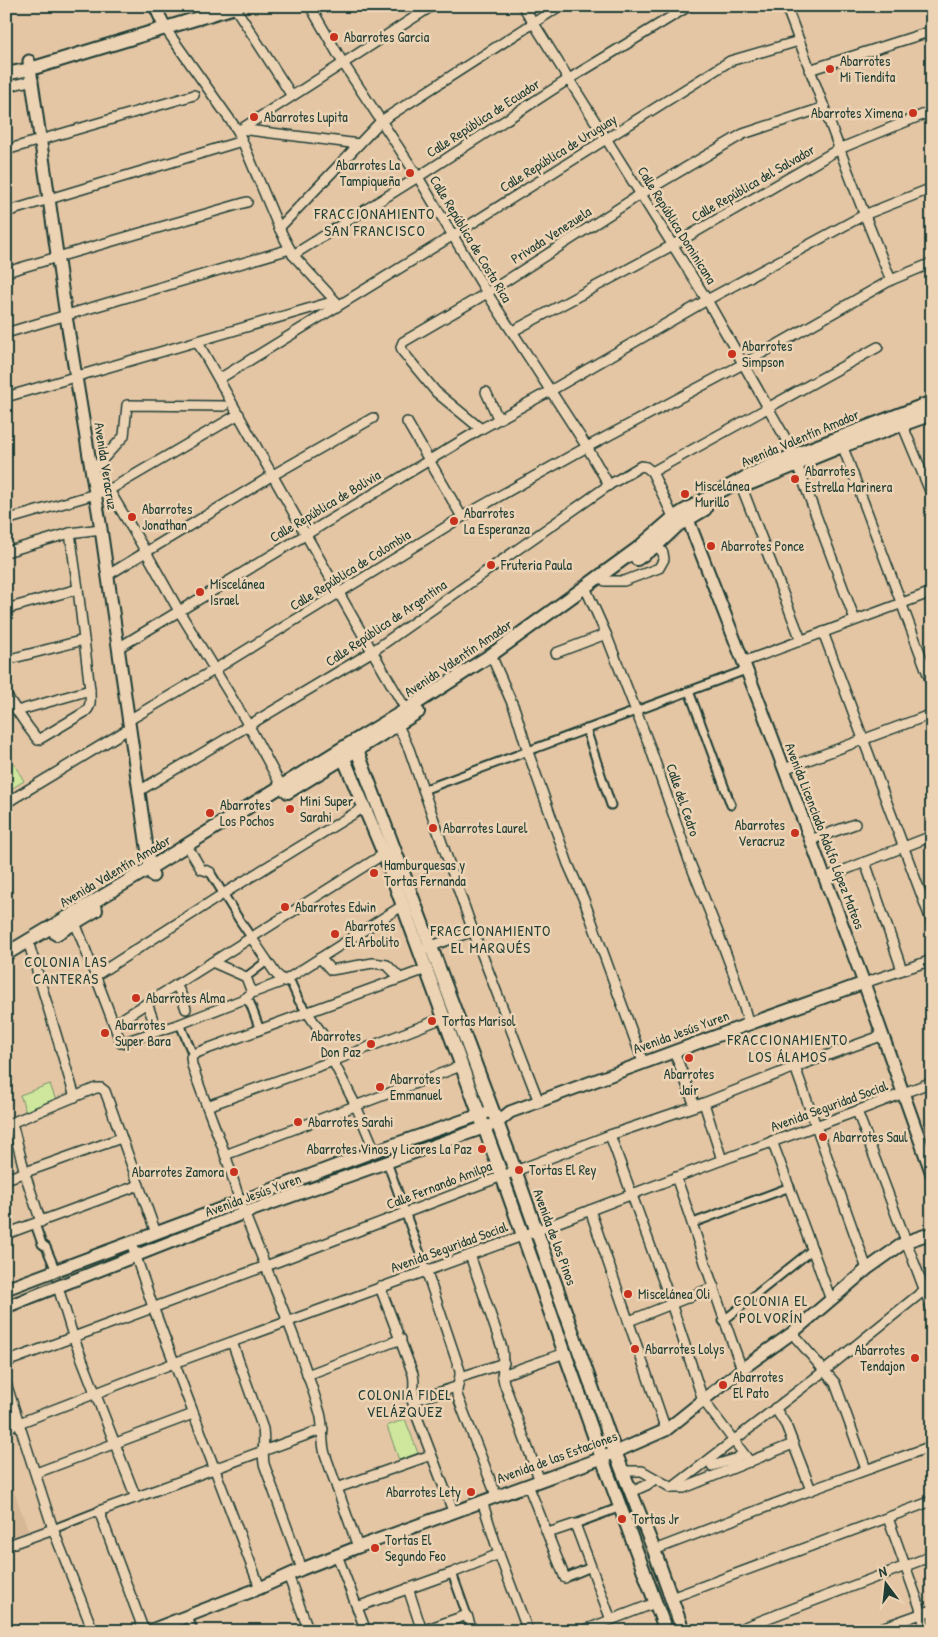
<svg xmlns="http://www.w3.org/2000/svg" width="938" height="1637" font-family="'Patrick Hand',sans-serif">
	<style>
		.built { fill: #d6b897 }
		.green { fill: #cee79d; stroke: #769268 }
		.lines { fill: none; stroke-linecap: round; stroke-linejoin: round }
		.pedestrian-casing { stroke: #1f3d34; stroke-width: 11 }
		.minor-casing { stroke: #1f3d34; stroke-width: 12 }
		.tertiary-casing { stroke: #1f3d34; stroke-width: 15 }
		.secondary-casing { stroke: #1f3d34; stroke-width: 16 }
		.pedestrian { stroke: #ecd3b4; stroke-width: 7 }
		.minor { stroke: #ecd3b4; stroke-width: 9 }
		.tertiary { stroke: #ecd3b4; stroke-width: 11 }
		.secondary { stroke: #ecd3b4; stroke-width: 12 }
		.poi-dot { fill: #c8321e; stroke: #ecd3b4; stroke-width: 2 }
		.labels { text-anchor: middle; stroke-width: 5; stroke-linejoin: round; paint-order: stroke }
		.poi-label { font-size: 14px; fill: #1f3d34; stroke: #ecd3b4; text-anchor: start }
		.street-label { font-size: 14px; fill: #1f3d34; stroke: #ecd3b4 }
		.neighbourhood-label { font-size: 15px; letter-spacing: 1px; fill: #1f3d34; stroke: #ecd3b4 }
	</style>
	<rect width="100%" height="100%" fill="#e4c6a5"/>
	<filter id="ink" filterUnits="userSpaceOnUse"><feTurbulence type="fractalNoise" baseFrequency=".02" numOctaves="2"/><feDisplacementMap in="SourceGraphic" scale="10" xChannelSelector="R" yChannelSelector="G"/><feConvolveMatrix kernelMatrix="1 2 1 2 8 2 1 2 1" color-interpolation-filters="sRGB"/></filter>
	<g filter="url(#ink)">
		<path class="built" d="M6,1470L30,1534L6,1542Z"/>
		<g class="green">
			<path d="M6,750L24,781L6,792Z"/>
			<path d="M50,1084L56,1101L26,1112L20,1095Z"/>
			<path d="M405,1419L418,1453L399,1460L387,1426Z"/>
		</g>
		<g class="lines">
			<defs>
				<g id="pedestrian">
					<path d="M689,691L731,805"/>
					<path d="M586,729L611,805"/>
					<path d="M423,790L746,670"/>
					<path d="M210,872L240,921L251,937"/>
					<path d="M246,977L267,961"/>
					<path d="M284,981L291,983L299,1001L307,1012"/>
					<path d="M244,999L250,1003L260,1030"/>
					<path d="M180,1024L193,1055"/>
					<path d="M387,1162L426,1270"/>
					<path d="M693,1223L790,1187"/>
					<path d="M35,1224L42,1244L46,1247L56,1271"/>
					<path d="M723,1321L813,1249"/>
					<path d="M575,1524L621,1507"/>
					<path d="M53,1529L99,1511"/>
					<path d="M452,1573L467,1615"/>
					<path d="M565,1578L591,1567"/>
					<path d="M188,1616L193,1631"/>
				</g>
				<g id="minor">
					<path d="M234,6L292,96"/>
					<path d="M310,6L343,63L418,177L487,293L587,447L609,485"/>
					<path d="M523,6L707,300L791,448L855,620"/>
					<path d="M786,6C821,97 853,190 891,280"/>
					<path d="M165,28L238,131L279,228L293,255L339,305"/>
					<path d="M809,70L932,31"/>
					<path d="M6,87L33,80"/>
					<path d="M240,129L359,144"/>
					<path d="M238,131L432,6"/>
					<path d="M6,150L194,95"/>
					<path d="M6,212L242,141"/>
					<path d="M279,228L381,121L560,6"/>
					<path d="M293,255L418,177L569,79L689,6"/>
					<path d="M6,272L247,202"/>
					<path d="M513,331L673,245L839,149L932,111"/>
					<path d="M6,333L290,249"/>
					<path d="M197,341C267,465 336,590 408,713"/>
					<path d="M219,379L452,236L730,61L799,41"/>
					<path d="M486,392L498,418"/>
					<path d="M6,397L335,301"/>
					<path d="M224,406L127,405L124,436L92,471L109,490L146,552L179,611L249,726L284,791"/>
					<path d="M900,419L932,496"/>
					<path d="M407,422L462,517"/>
					<path d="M481,429L436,392L403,352L401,347L403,342L487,293L641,194L743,134L825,107"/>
					<path d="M841,442L932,685"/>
					<path d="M652,472L878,347"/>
					<path d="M739,480L801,640"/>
					<path d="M6,520L109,490L239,414"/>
					<path d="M6,552L70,533L101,529"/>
					<path d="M108,575L273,475L373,418"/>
					<path d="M605,581H624L659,568L664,559L663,553L657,545"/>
					<path d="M585,587L606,634L650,747L690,863L719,935L734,975L749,1024"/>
					<path d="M6,609L78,589"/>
					<path d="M823,632L932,923"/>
					<path d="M118,648L481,429L550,391L707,300L864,215L932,188"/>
					<path d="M556,653L606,634"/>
					<path d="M491,655L515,710L528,752L568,864L584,900L643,1062"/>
					<path d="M6,660L84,640"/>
					<path d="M743,662L932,592"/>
					<path d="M6,695L28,727L38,740L85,712C92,706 90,699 90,690L78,589L70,533"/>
					<path d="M17,711L90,690"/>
					<path d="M129,720L214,670L462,517L587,447L743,364L891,280L932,263"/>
					<path d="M396,721L409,749L473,931L539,1102"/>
					<path d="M784,769L932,714"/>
					<path d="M139,791L373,651L609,485L641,466L646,467L652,472L676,523"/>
					<path d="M6,803L130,728"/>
					<path d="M810,840L855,824"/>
					<path d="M191,852L201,869L210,872"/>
					<path d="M865,862L902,970"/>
					<path d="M824,878L932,836"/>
					<path d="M73,917L121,1043L180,1024L244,999L252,993L284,981L402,906"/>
					<path d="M251,937L276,974L284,981"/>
					<path d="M28,941L75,1097"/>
					<path d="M426,948L473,931"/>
					<path d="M320,958L331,970L373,963L387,965L400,978"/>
					<path d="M212,962L246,977L252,993"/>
					<path d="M95,976L223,894L363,808"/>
					<path d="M864,983L932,960"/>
					<path d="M176,985L181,994L186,1009"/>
					<path d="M147,1003L157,1031"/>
					<path d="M307,1012L323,1035"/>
					<path d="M114,1024L387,852"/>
					<path d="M674,1051L695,1106"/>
					<path d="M333,1061L356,1106L375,1151"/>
					<path d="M795,1067L867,1269"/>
					<path d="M704,1103L722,1160"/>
					<path d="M207,1106L333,1061L443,1018"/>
					<path d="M857,1111L932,1310"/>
					<path d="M12,1123L26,1177L41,1222"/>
					<path d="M6,1125L96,1088H101L105,1091L156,1233"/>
					<path d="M610,1135L668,1294L703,1400L750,1462"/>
					<path d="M772,1141L831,1300"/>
					<path d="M225,1155L461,1066"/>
					<path d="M676,1177C699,1241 718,1306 742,1369"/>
					<path d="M6,1179L121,1138"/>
					<path d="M590,1210L666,1430"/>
					<path d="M6,1234L139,1185"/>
					<path d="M131,1242L153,1307L260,1588"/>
					<path d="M470,1255L502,1348C504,1360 501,1371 504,1383L540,1481"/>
					<path d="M426,1270L460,1371C461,1381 456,1385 457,1395L496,1495"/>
					<path d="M58,1287L73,1336L136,1498"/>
					<path d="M380,1287L413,1374C416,1386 411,1397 414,1409L453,1511"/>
					<path d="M629,1321L714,1287"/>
					<path d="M792,1333L835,1383L866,1469"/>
					<path d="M232,1342L263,1429C265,1441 262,1452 264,1464L302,1569"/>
					<path d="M6,1362L266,1266L610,1135L704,1103L795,1067L881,1036"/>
					<path d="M307,1375L401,1339"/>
					<path d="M502,1375L565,1353"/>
					<path d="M461,1377L504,1363"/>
					<path d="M6,1383L53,1529L93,1631"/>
					<path d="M412,1401L456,1387"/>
					<path d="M775,1408L786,1425L811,1490"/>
					<path d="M6,1428L174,1363L522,1236L722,1160L857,1111L932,1082"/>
					<path d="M712,1466L735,1459L743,1454"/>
					<path d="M622,1471H642L672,1488H684L793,1444"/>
					<path d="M36,1473L193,1414"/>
					<path d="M528,1485L565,1578"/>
					<path d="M337,1488L431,1455"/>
					<path d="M672,1488L824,1371L932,1284"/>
					<path d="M631,1492L647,1485L655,1479"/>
					<path d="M482,1501L499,1554L528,1631"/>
					<path d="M888,1518L922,1613L925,1631"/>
					<path d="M548,1533L575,1524L611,1620"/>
					<path d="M6,1546L53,1529"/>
					<path d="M358,1547L325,1454C321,1441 324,1427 320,1413C300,1346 271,1281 245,1215C237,1195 232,1174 225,1154C214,1124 202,1095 192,1065L191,1057L196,1053L426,969"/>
					<path d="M654,1550L811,1490L932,1446"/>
					<path d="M337,1555L366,1631"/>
					<path d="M288,1575L309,1631"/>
					<path d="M408,1588L422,1631"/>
					<path d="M671,1598L932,1501"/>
					<path d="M357,1607L452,1573L499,1554"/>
					<path d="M144,1631L99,1511L323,1429"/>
					<path d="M422,1631L467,1615L472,1631"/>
					<path d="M582,1631L655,1603"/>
					<path d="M734,1631L932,1556"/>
					<path d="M873,1631L932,1610"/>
				</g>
				<g id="tertiary">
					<path d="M155,6L165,28"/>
					<path d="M29,61L66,316L101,529L150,868L153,876"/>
					<path d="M685,512L761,707L864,983L932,1174"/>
					<path d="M6,1289L375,1151L488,1112"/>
					<path d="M6,1307L244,1213L497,1123L510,1112L749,1024L864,983"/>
					<path d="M149,1631L260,1588L302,1569L358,1547L602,1458L666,1430L742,1369L792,1333L867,1269L905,1242L932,1233"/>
				</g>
				<g id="secondary">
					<path d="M6,74L30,69L238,6"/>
					<path d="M751,483L842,446L932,414"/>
					<path d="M637,559L657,545L678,525L705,509"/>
					<path d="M355,745L515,1170L615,1452L654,1550L683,1631"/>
					<path d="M341,752L384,854L502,1176L602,1458L666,1631"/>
					<path d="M288,792L418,712"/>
					<path d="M56,934L96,910"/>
					<path d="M6,954L150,868L346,746L406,710L491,655L585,587L637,549L673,518L684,511L750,475L794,455L932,402"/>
				</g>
			</defs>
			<use href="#pedestrian" class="pedestrian-casing"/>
			<use href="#minor" class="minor-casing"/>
			<use href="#tertiary" class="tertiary-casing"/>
			<use href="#secondary" class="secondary-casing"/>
			<use href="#pedestrian" class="pedestrian"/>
			<use href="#minor" class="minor"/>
			<use href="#tertiary" class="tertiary"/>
			<use href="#secondary" class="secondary"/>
		</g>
	</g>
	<g class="poi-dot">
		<circle cx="334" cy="37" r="5"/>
		<circle cx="830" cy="69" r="5"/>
		<circle cx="913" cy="113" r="5"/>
		<circle cx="254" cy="117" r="5"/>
		<circle cx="410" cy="173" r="5"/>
		<circle cx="732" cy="354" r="5"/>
		<circle cx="795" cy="479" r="5"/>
		<circle cx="685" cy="494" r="5"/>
		<circle cx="132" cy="517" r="5"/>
		<circle cx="454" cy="521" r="5"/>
		<circle cx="711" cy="546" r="5"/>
		<circle cx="491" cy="565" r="5"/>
		<circle cx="200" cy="592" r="5"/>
		<circle cx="290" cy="809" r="5"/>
		<circle cx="210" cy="813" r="5"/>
		<circle cx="433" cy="828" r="5"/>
		<circle cx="795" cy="833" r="5"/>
		<circle cx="374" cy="873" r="5"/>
		<circle cx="285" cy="907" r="5"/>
		<circle cx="335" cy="934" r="5"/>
		<circle cx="136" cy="998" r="5"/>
		<circle cx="432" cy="1021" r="5"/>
		<circle cx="105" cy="1033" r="5"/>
		<circle cx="371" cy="1044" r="5"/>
		<circle cx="689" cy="1058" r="5"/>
		<circle cx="380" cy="1087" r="5"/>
		<circle cx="298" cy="1122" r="5"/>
		<circle cx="823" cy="1137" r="5"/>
		<circle cx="482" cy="1149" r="5"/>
		<circle cx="519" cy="1170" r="5"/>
		<circle cx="234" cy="1172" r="5"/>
		<circle cx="628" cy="1294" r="5"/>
		<circle cx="635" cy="1349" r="5"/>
		<circle cx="915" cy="1358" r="5"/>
		<circle cx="723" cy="1385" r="5"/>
		<circle cx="471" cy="1492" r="5"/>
		<circle cx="622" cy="1519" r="5"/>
		<circle cx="375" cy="1548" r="5"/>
	</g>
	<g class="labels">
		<g class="poi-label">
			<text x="344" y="42">Abarrotes Garcia</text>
			<text x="840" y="66">Abarrotes<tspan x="840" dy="16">Mi Tiendita</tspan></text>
			<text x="903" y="118" text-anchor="end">Abarrotes Ximena</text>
			<text x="264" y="122">Abarrotes Lupita</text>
			<text x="400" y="170" text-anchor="end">Abarrotes La<tspan x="400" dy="16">Tampiqueña</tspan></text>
			<text x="742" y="351">Abarrotes<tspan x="742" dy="16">Simpson</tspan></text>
			<text x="805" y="476">Abarrotes<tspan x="805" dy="16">Estrella Marinera</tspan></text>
			<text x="695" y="491">Miscelánea<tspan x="695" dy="16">Murillo</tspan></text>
			<text x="142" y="514">Abarrotes<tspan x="142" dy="16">Jonathan</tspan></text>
			<text x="464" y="518">Abarrotes<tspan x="464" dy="16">La Esperanza</tspan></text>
			<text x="721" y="551">Abarrotes Ponce</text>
			<text x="501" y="570">Fruteria Paula</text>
			<text x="210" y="589">Miscelánea<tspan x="210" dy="16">Israel</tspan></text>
			<text x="300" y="806">Mini Super<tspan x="300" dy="16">Sarahi</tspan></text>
			<text x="220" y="810">Abarrotes<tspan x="220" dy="16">Los Pochos</tspan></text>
			<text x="785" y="830" text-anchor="end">Abarrotes<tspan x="785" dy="16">Veracruz</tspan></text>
			<text x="443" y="833">Abarrotes Laurel</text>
			<text x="384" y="870">Hamburguesas y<tspan x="384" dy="16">Tortas Fernanda</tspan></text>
			<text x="295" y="912">Abarrotes Edwin</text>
			<text x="345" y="931">Abarrotes<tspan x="345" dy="16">El Arbolito</tspan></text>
			<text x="146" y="1003">Abarrotes Alma</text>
			<text x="442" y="1026">Tortas Marisol</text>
			<text x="115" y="1030">Abarrotes<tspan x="115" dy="16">Super Bara</tspan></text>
			<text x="361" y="1041" text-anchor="end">Abarrotes<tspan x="361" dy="16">Don Paz</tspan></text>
			<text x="689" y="1079" text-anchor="middle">Abarrotes<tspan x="689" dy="16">Jair</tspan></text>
			<text x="390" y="1084">Abarrotes<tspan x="390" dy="16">Emmanuel</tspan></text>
			<text x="308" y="1127">Abarrotes Sarahi</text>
			<text x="833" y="1142">Abarrotes Saul</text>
			<text x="472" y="1154" text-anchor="end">Abarrotes Vinos y Licores La Paz</text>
			<text x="529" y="1175">Tortas El Rey</text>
			<text x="224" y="1177" text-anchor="end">Abarrotes Zamora</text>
			<text x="638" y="1299">Miscelánea Oli</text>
			<text x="645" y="1354">Abarrotes Lolys</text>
			<text x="905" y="1355" text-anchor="end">Abarrotes<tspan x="905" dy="16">Tendajon</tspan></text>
			<text x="733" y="1382">Abarrotes<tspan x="733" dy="16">El Pato</tspan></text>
			<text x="461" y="1497" text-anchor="end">Abarrotes Lety</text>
			<text x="632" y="1524">Tortas Jr</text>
			<text x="385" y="1545">Tortas El<tspan x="385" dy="16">Segundo Feo</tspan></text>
		</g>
		<g class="street-label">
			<text transform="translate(483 118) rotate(-33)" y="5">Calle República de Ecuador</text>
			<text transform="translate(558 153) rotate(-32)" y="5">Calle República de Uruguay</text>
			<text transform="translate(753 183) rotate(-30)" y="5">Calle República del Salvador</text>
			<text transform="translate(677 225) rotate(58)" y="5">Calle República Dominicana</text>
			<text transform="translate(551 235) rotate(-33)" y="5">Privada Venezuela</text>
			<text transform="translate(471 239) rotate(59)" y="5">Calle República de Costa Rica</text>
			<text transform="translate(800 438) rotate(-23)" y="5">Avenida Valentín Amador</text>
			<text transform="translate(106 466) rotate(81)" y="5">Avenida Veracruz</text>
			<text transform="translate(325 506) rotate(-31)" y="5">Calle República de Bolivia</text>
			<text transform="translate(350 570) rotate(-32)" y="5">Calle República de Colombia</text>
			<text transform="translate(386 623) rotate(-34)" y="5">Calle República de Argentina</text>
			<text transform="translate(458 658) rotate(-34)" y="5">Avenida Valentín Amador</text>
			<text transform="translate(683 800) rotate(71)" y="5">Calle del Cedro</text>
			<text transform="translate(825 836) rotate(69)" y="5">Avenida Licenciado Adolfo López Mateos</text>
			<text transform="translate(115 871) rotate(-31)" y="5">Avenida Valentín Amador</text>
			<text transform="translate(681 1032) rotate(-20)" y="5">Avenida Jesús Yuren</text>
			<text transform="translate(829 1106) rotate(-20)" y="5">Avenida Seguridad Social</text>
			<text transform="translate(439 1185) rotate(-21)" y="5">Calle Fernando Amilpa</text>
			<text transform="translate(253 1195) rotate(-20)" y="5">Avenida Jesús Yuren</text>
			<text transform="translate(555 1237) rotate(70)" y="5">Avenida de los Pinos</text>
			<text transform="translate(449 1247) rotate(-20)" y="5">Avenida Seguridad Social</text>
			<text transform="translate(557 1457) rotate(-20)" y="5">Avenida de las Estaciones</text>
		</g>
		<g class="neighbourhood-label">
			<text x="375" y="219">FRACCIONAMIENTO<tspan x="375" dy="17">SAN FRANCISCO</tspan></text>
			<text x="491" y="936">FRACCIONAMIENTO<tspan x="491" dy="17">EL MARQUÉS</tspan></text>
			<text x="66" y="967">COLONIA LAS<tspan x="66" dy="17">CANTERAS</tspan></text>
			<text x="788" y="1045">FRACCIONAMIENTO<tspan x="788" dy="17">LOS ÁLAMOS</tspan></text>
			<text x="771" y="1306">COLONIA EL<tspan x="771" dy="17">POLVORÍN</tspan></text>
			<text x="405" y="1400">COLONIA FIDEL<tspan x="405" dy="17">VELÁZQUEZ</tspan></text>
		</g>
	</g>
	<rect width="938" height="1637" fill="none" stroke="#ecd3b4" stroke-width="25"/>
	<rect x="12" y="12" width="913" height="1612" fill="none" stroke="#1f3d34" stroke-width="2" filter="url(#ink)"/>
	<g transform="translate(886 1584) rotate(345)" stroke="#ecd3b4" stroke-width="4" paint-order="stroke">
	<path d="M0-4L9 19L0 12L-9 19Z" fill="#1f3d34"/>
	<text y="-8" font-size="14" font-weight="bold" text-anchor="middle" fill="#1f3d34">N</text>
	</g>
</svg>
